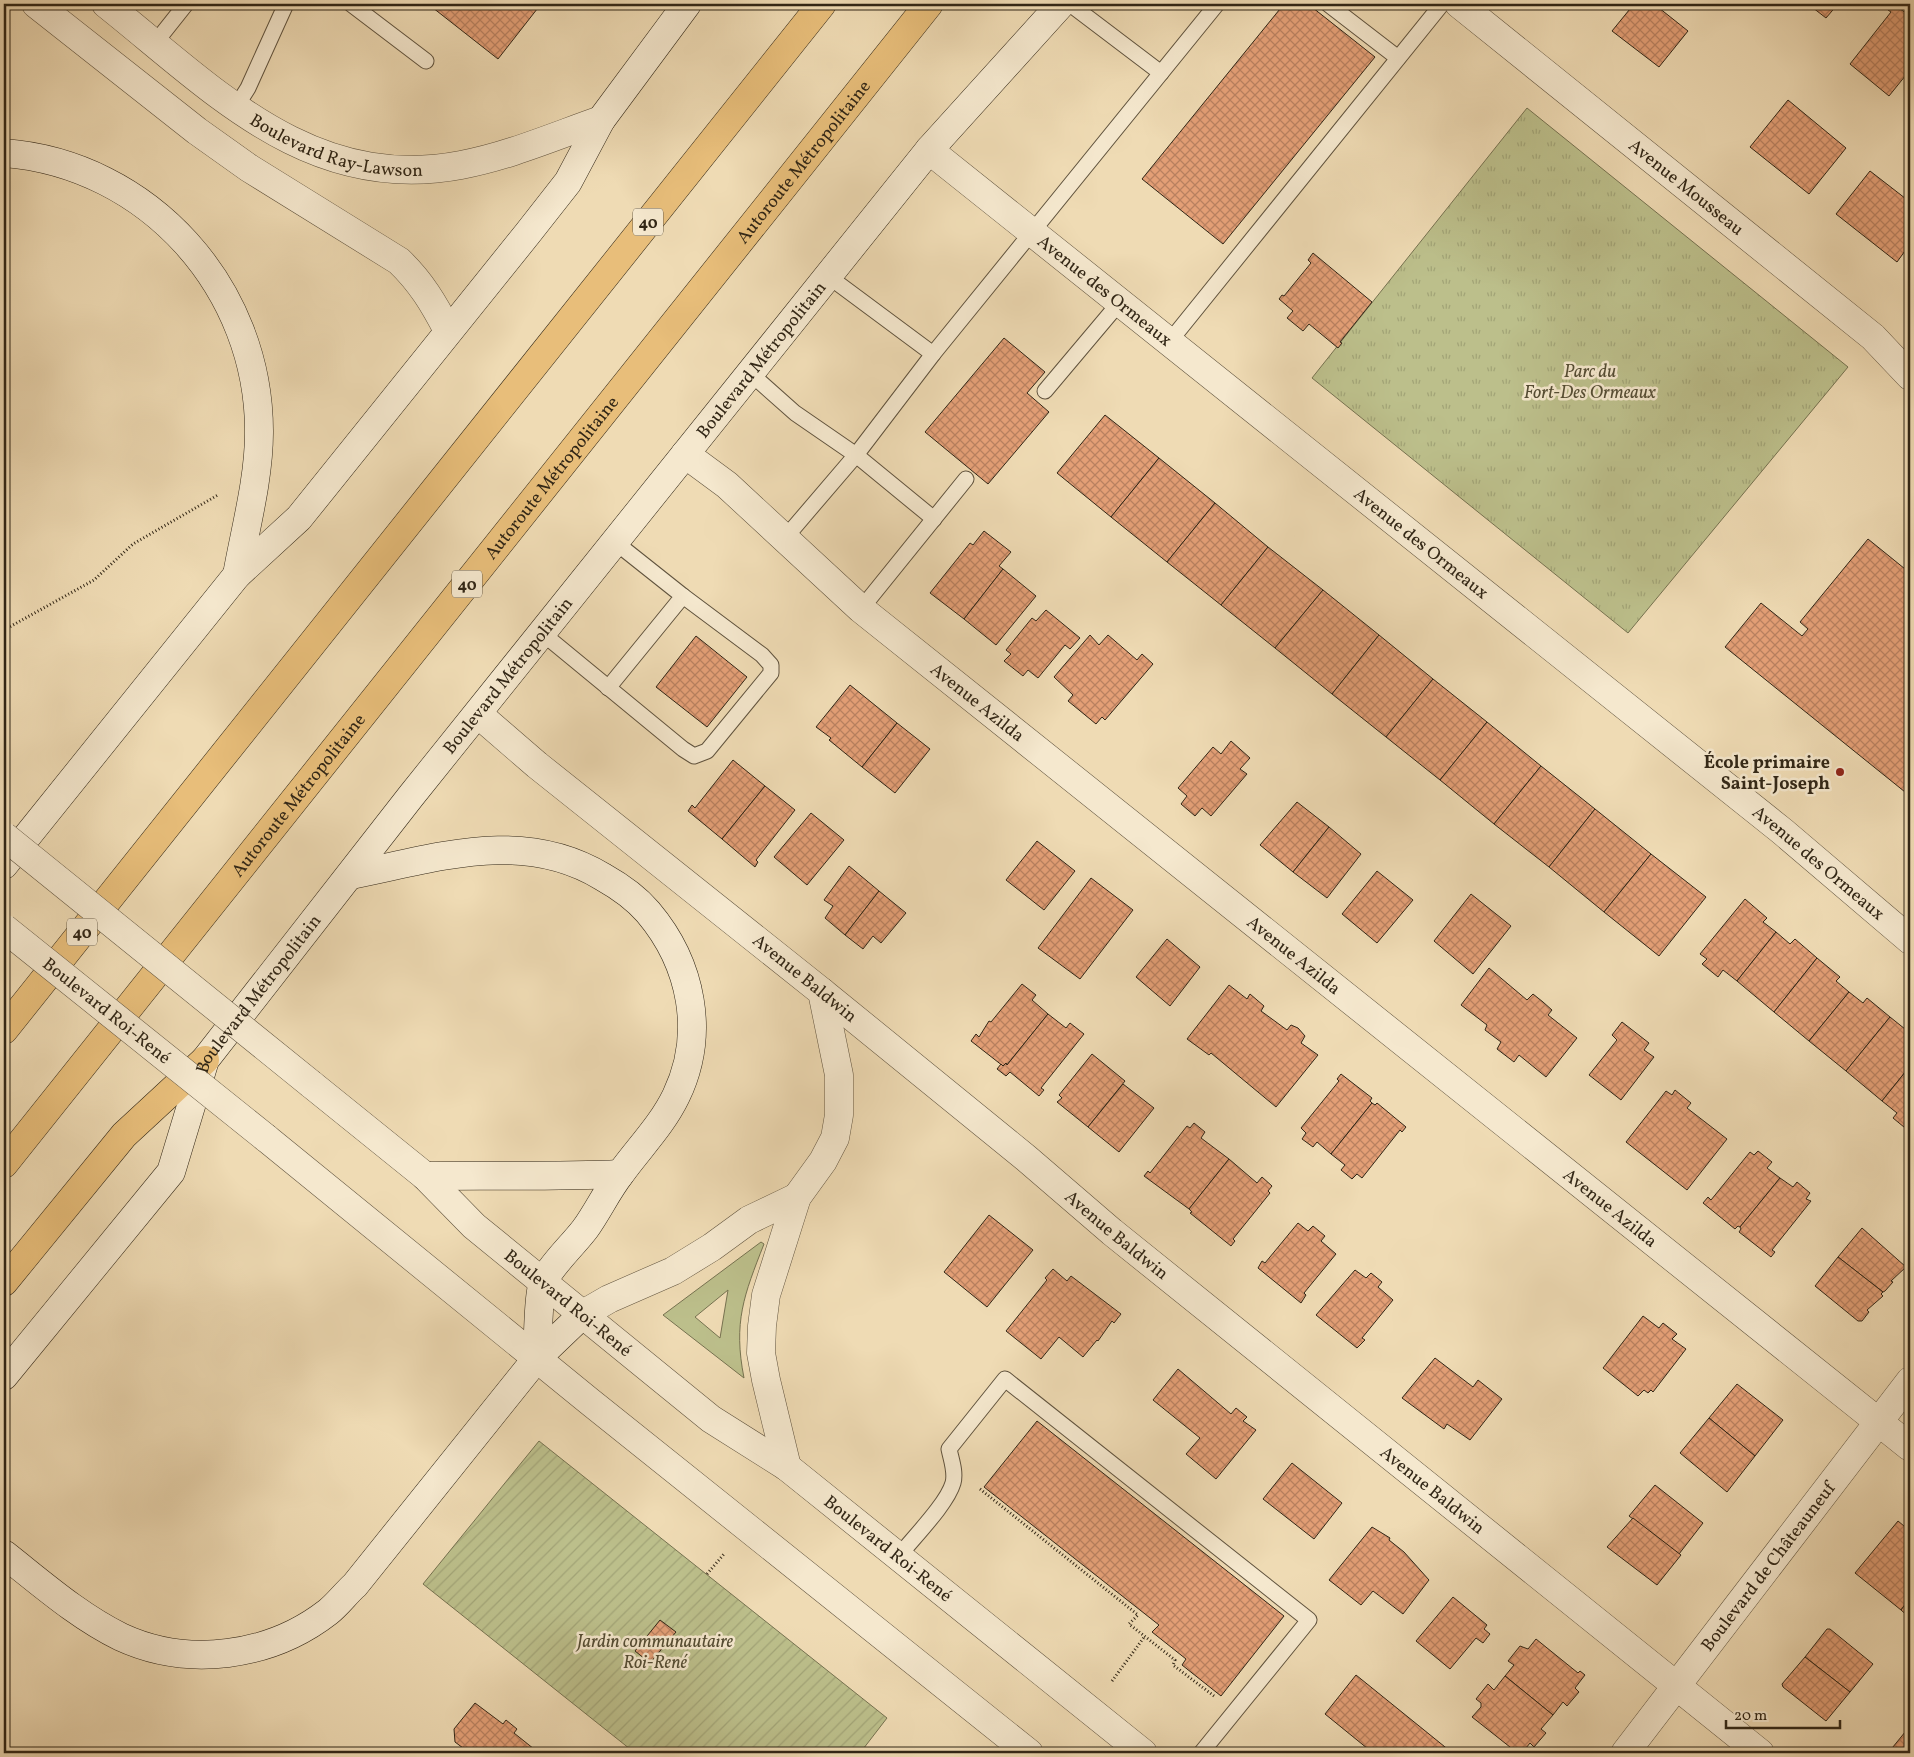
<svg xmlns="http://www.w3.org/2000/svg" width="1914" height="1757" font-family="Vollkorn,serif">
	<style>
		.grass { fill: #bcbf8b; stroke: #767250; fill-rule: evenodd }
		.park { fill: url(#park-tufts); stroke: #767250 }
		.garden { fill: url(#garden-furrows); stroke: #767250 }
		.building { fill: url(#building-cross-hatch); stroke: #312616 }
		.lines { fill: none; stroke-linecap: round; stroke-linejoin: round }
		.service-casing { stroke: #60533e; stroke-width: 17 }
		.minor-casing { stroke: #60533e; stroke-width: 29 }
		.tertiary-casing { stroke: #60533e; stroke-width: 29 }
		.secondary-casing { stroke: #312616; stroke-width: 29 }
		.motorway-casing { stroke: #312616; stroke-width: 29 }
		.path { stroke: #312616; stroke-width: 3; stroke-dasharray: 1 2.5; stroke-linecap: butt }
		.service { stroke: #f5e8ce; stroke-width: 15 }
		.minor { stroke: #f5e8ce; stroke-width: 28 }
		.tertiary { stroke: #f5e8ce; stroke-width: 28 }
		.secondary { stroke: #f5e8ce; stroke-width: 28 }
		.motorway { stroke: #e8be7a; stroke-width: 28 }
		.tertiary-bridge-casing { stroke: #60533e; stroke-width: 29; stroke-linecap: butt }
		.tertiary-bridge { stroke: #f5e8ce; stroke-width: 28 }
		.poi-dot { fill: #8f2418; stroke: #f5e8ce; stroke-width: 2 }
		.labels { text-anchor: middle; stroke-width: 5; stroke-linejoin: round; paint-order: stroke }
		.shield { fill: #f5e8ce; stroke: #6c604d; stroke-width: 1 }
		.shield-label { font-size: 16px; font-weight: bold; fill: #312616 }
		.street-label { font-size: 18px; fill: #312616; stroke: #f5e8ce }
		.park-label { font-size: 18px; font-style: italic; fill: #544c33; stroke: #f5e8ce }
		.poi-label { font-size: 18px; font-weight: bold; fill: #312616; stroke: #f5e8ce; text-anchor: end }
	</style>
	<defs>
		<pattern id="park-tufts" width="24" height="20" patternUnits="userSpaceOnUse" patternTransform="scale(1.25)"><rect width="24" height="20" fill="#bcbf8b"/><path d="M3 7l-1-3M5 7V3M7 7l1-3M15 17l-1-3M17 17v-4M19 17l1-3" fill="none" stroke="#a2a477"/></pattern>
		<pattern id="garden-furrows" width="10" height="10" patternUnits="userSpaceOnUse" patternTransform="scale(1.25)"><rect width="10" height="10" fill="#bcbf8b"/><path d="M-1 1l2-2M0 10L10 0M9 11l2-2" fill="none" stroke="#a2a477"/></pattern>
		<pattern id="building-cross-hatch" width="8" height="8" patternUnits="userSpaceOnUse" patternTransform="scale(1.25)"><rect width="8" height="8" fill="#e39f76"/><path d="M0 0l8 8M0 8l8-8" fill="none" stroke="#b98160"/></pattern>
	</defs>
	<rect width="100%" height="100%" fill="#efdbb4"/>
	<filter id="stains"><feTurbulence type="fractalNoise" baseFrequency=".004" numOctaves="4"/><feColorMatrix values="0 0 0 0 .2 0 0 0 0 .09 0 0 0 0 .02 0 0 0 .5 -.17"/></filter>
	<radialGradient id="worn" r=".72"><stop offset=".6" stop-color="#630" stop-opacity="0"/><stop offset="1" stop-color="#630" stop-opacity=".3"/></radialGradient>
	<path class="grass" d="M761,1242L764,1244C744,1295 733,1322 744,1378L663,1315ZM728,1290L720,1338L695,1317Z"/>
	<path class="park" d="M1527,108L1848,367L1628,633L1312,378Z"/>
	<path class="garden" d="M539,1441L887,1718L860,1753H635L423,1584Z"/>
	<g class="building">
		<path d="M428,4H541L498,59Z"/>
		<path d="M1284,4H1308L1375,57L1223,244L1142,179Z"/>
		<path d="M1634,4H1654L1688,31L1659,67L1612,31Z"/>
		<path d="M1808,4H1838L1826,18Z"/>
		<path d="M1893,4L1910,16V70L1889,96L1850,64L1891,12L1888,10Z"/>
		<path d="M1788,100L1846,148L1809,194L1750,147Z"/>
		<path d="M1870,171L1910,202V244L1897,262L1836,214Z"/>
		<path d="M1313,253L1372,302L1340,342L1342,343L1338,348L1309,324L1303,331L1287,318L1293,311L1279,299L1282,295L1284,296L1311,263L1308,260Z"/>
		<path d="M1004,338L1045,372L1027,393L1049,412L988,484L925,432Z"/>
		<path d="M1105,415L1159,458L1111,517L1057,473Z"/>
		<path d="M1159,458L1215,503L1167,562L1111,517Z"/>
		<path d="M1215,503L1268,547L1221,605L1167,562Z"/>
		<path d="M984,531L1011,552L999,566L1003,569L964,619L930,593L970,543L973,545Z"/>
		<path d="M1868,539L1910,573V796L1725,647L1761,603L1802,636L1808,629L1800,622Z"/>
		<path d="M1268,547L1323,590L1275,648L1221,605Z"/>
		<path d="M1003,569L1036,596L996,645L964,619Z"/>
		<path d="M1323,590L1379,635L1332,694L1275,648Z"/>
		<path d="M1046,610L1080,638L1070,649L1065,645L1038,678L1028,670L1023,676L1004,661L1011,654L1006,650L1032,618L1036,621Z"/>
		<path d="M1090,635L1099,645L1108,635L1137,660L1142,654L1153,664L1105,720L1102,717L1096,724L1068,701L1073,695L1054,677Z"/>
		<path d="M1379,635L1433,679L1386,737L1332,694Z"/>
		<path d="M696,636L747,677L707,727L656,687Z"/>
		<path d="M1433,679L1487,722L1440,780L1386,737Z"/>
		<path d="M850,685L897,723L862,767L829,740L831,738L816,727Z"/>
		<path d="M1487,722L1541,766L1494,824L1440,780Z"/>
		<path d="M897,723L930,749L895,793L862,767Z"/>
		<path d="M1231,741L1250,758L1240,769L1247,774L1211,816L1202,808L1195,816L1181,804L1187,796L1178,788L1213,747L1221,754Z"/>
		<path d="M733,760L765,786L722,839L688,811L692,805L695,808Z"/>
		<path d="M1541,766L1595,809L1549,867L1494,824Z"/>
		<path d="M765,786L795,810L756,860L758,862L755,867L722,839Z"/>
		<path d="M1297,802L1329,827L1293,872L1260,845Z"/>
		<path d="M1595,809L1651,854L1604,912L1549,867Z"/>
		<path d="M811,813L844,840L807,885L774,857Z"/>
		<path d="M1329,827L1361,854L1327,898L1293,872Z"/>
		<path d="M1037,841L1075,871L1044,910L1006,880Z"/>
		<path d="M1651,854L1706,897L1659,956L1604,912Z"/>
		<path d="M849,866L879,891L845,935L825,918L833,906L824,900Z"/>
		<path d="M1377,871L1413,900L1377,943L1342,914Z"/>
		<path d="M1091,878L1133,910L1080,979L1038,948Z"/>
		<path d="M879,891L906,913L881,943L873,936L863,949L845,935Z"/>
		<path d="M1471,894L1511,926L1473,974L1434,941Z"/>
		<path d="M1745,899L1767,918L1763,922L1776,932L1737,981L1723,970L1718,977L1702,964L1707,959L1700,954Z"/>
		<path d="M1776,932L1790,944L1795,939L1817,958L1774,1012L1737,981Z"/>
		<path d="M1167,939L1200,967L1170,1006L1136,977Z"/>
		<path d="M1817,958L1840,977L1836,981L1849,992L1809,1041L1774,1012Z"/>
		<path d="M1489,968L1527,1000L1533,994L1543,1002L1552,1010L1548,1015L1577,1038L1546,1077L1519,1055L1514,1062L1497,1049L1501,1042L1485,1030L1487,1025L1461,1005Z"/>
		<path d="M1022,984L1036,995L1032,1000L1048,1014L1007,1065L1006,1063L1003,1066L971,1041L976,1034L979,1037L989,1021L991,1022Z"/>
		<path d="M1229,985L1247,999L1250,994L1264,1006L1261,1011L1287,1030L1291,1025L1298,1028L1305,1036L1301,1043L1318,1055L1276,1107L1211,1053L1209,1055L1187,1039Z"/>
		<path d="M1849,992L1863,1003L1867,998L1890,1017L1846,1071L1809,1041Z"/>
		<path d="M1048,1014L1066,1028L1070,1023L1084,1034L1041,1088L1044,1090L1039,1096L1010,1072L1006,1076L997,1069L1001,1064L1003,1066L1006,1063L1007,1065Z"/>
		<path d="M1890,1017L1910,1033V1066L1882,1101L1846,1071Z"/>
		<path d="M1622,1022L1649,1043L1644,1050L1654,1057L1621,1100L1589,1075L1617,1040L1612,1035Z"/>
		<path d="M1092,1054L1125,1081L1088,1127L1057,1102L1062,1098L1059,1095Z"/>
		<path d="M1910,1066V1132L1893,1118L1897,1113L1882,1101Z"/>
		<path d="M1341,1074L1372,1098L1370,1101L1372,1103L1331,1154L1317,1142L1313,1147L1302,1139L1306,1133L1301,1128L1339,1081L1337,1079Z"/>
		<path d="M1123,1084L1154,1108L1119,1152L1088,1127Z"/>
		<path d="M1675,1090L1691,1103L1687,1108L1727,1139L1687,1190L1626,1142L1666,1091L1672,1095Z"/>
		<path d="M1372,1103L1375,1105L1377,1103L1406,1127L1402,1132L1400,1130L1362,1178L1357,1174L1352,1179L1341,1170L1345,1165L1331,1154Z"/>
		<path d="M1194,1123L1205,1132L1201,1138L1229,1159L1189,1209L1144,1176L1148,1171L1150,1173L1187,1126L1190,1128Z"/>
		<path d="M1758,1151L1772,1162L1767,1168L1780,1178L1740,1227L1738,1226L1735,1229L1703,1203L1708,1197L1711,1200L1750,1152L1754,1155Z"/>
		<path d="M1229,1159L1257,1183L1262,1177L1272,1186L1268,1191L1270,1193L1233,1239L1235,1241L1231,1246L1190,1213L1192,1212L1189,1209Z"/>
		<path d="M1780,1178L1793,1187L1797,1182L1810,1193L1806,1199L1811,1201L1772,1250L1775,1252L1771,1257L1739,1232L1741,1229L1740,1227Z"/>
		<path d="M989,1215L1033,1250L987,1307L944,1272Z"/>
		<path d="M1298,1223L1308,1231L1313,1226L1325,1236L1321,1241L1336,1254L1304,1293L1306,1295L1301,1303L1258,1268L1262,1261L1265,1263Z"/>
		<path d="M1862,1228L1906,1267L1891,1281L1893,1282L1885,1291L1883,1292L1838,1257Z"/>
		<path d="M1838,1257L1883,1292L1881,1294L1883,1296L1867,1310L1869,1312L1862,1321H1858L1815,1286Z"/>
		<path d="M1053,1269L1067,1281L1071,1276L1121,1314L1114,1323L1112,1321L1098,1341L1097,1340L1083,1357L1059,1337L1041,1359L1006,1331L1047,1280L1045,1278Z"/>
		<path d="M1355,1270L1366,1278L1371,1273L1382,1282L1378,1287L1393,1300L1362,1338L1365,1340L1357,1348L1316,1315Z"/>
		<path d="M1643,1316L1659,1328L1663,1323L1677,1334L1672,1339L1686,1349L1653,1392L1651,1390L1648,1393L1644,1390L1638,1396L1603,1368Z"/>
		<path d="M1435,1358L1473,1387L1478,1380L1502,1399L1470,1440L1447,1424L1444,1429L1402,1398Z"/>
		<path d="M1178,1369L1231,1414L1236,1408L1247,1417L1243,1421L1256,1430L1216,1479L1186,1454L1200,1438L1153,1400Z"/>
		<path d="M1737,1384L1783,1420L1755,1456L1709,1418Z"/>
		<path d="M1709,1418L1755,1456L1727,1492L1680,1453Z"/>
		<path d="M1037,1421L1284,1616L1221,1696L1182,1665L1186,1659L1152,1632L1159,1625L984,1487Z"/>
		<path d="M1292,1463L1342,1503L1314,1539L1263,1499Z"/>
		<path d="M1655,1485L1703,1523L1679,1554L1629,1516Z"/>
		<path d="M1633,1518L1681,1555L1657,1585L1607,1547Z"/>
		<path d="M1898,1521L1910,1531V1598L1901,1610L1855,1573Z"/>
		<path d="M1372,1527L1390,1538L1389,1540L1404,1552L1429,1580L1403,1614L1373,1591L1361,1605L1329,1580Z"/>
		<path d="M1453,1597L1487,1625L1484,1629L1490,1634L1483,1643L1476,1638L1450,1669L1416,1641Z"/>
		<path d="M1910,1598V1618L1901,1610Z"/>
		<path d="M660,1620L676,1632L650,1663L635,1651Z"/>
		<path d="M1827,1629H1830L1873,1664L1850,1692L1805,1657Z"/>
		<path d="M1536,1639L1578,1673L1580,1671L1585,1675L1575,1688L1579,1692L1567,1706L1563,1702L1553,1715L1505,1676L1514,1665L1508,1661L1520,1646L1528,1649Z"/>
		<path d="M1805,1657L1850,1692L1826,1721L1783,1687L1782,1684Z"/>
		<path d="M1356,1675L1450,1751L1448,1753H1373L1325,1714Z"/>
		<path d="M1505,1676L1553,1715L1541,1729L1546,1733L1534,1747L1530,1743L1522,1753H1513L1515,1751L1472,1717L1481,1707V1703L1476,1699L1488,1684L1494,1690Z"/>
		<path d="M475,1703L503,1724L506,1720L517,1729L514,1733L534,1749L531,1753H465L467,1751L455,1742L454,1729Z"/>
		<path d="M1910,1726V1753H1888Z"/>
	</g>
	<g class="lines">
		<defs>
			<g id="service">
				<path d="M351,4L426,61"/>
				<path d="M1070,4L1161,73"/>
				<path d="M1328,4L1398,58"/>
				<path d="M155,43L186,4"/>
				<path d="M236,107L248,88L286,4"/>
				<path d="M828,276L933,354L1217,4"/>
				<path d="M1170,341L1442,4"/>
				<path d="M750,373L795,413L856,455L934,519"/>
				<path d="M1045,391L1120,302"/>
				<path d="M785,538L856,455L933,354"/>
				<path d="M861,609L966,479"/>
				<path d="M542,633L683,749L694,756L707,751L771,673V665L762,655L683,596"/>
				<path d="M608,688L683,596L615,542"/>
				<path d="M899,1556C913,1538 947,1504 953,1483C956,1472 951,1459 949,1449L1005,1379L1309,1620L1201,1753"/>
			</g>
			<g id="minor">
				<path id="s1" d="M1459,4L1873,337L1910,376"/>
				<path id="s2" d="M685,454L727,485L861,609L1910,1447"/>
				<path id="s3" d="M822,992L1026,1158L1112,1232L1760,1753"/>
				<path id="s4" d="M1625,1753L1910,1381"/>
			</g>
			<g id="tertiary">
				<path d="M36,4L197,131L249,168L399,261C421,282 434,304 448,331"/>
				<path id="s5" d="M106,4C213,89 310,194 461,165C509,156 555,136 601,120"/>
				<path id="s6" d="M929,150L1782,831L1910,940"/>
				<path d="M478,714L537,765L822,992L839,1075V1115L835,1138L823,1161L797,1197L766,1295L762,1326L761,1353L766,1380L787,1467"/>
				<path id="s7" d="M311,1084L425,1176L474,1226L711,1419L787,1467L1143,1753"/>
				<path d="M266,1138L589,1401L1029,1753"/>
				<path d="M583,1314L609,1299L673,1271L712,1247L749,1220L797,1197"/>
			</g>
			<g id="secondary">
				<path d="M4,153C149,164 260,289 259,433C259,479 245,530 237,575"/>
				<path d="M4,865L237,575L299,518L528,233L568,182L601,120L687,4"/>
				<path d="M351,875C438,858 522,828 603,877C619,886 636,898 648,912C692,964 706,1034 676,1096C662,1125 639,1148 621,1173C607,1191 598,1211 585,1229C572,1246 554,1262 544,1280C538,1290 538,1343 537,1358"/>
				<path d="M425,1176C490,1175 555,1177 620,1174"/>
				<path id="s8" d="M4,1376L171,1172L205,1060L411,796L929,150L1061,4"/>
				<path d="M4,1554C41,1583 78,1616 121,1637C188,1668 270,1657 328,1612C338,1604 346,1593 355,1585L537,1358L583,1314"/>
			</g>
			<g id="motorway">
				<path d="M4,1030L822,4"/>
				<path id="s9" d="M4,1164L929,4"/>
				<path d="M4,1282L124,1135L205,1060"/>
			</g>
		</defs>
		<use href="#service" class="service-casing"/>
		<use href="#minor" class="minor-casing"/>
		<use href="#tertiary" class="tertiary-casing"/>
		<use href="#secondary" class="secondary-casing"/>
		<use href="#motorway" class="motorway-casing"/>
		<g class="path">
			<path d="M4,630L94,580L133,544L218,495"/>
			<path d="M980,1489L1138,1615L1129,1624L1175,1660L1173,1665L1214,1696"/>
			<path d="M707,1574L724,1554"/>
			<path d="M1112,1681L1145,1636"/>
		</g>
		<use href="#service" class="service"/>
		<use href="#minor" class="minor"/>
		<use href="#tertiary" class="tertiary"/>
		<use href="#secondary" class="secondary"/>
		<use href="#motorway" class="motorway"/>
		<defs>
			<g id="tertiary-bridge">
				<path d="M4,836L311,1084"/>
				<path id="s10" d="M4,928L266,1138"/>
			</g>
		</defs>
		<use href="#tertiary-bridge" class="tertiary-bridge-casing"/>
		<use href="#tertiary-bridge" class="tertiary-bridge"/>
	</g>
	<circle class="poi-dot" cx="1840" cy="772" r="5"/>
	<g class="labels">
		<g class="shield">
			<rect x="633" y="208.5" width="30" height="27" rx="4"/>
			<rect x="452" y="570.5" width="30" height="27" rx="4"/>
			<rect x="67" y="918.5" width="30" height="27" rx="4"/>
		</g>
		<g class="shield-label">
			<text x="648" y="228">40</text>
			<text x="467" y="590">40</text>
			<text x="82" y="938">40</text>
		</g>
		<g class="street-label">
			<text dy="6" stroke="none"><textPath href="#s5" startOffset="276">Boulevard Ray-Lawson</textPath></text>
			<text dy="6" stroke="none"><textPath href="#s9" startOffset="1282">Autoroute Métropolitaine</textPath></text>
			<text dy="6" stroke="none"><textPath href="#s1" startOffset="292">Avenue Mousseau</textPath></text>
			<text dy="6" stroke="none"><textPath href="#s6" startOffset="225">Avenue des Ormeaux</textPath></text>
			<text dy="6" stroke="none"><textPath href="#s8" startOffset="1275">Boulevard Métropolitain</textPath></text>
			<text dy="6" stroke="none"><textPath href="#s9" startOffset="878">Autoroute Métropolitaine</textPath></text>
			<text dy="6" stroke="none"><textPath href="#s6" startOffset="630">Avenue des Ormeaux</textPath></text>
			<text dy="6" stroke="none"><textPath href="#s8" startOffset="870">Boulevard Métropolitain</textPath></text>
			<text dy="6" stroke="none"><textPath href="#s2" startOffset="384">Avenue Azilda</textPath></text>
			<text dy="6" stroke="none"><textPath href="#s9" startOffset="472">Autoroute Métropolitaine</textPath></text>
			<text dy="6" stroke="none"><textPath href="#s6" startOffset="1140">Avenue des Ormeaux</textPath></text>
			<text dy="6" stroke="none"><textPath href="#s2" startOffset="789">Avenue Azilda</textPath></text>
			<text transform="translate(805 978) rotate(39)" y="6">Avenue Baldwin</text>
			<text dy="6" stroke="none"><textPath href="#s8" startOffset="465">Boulevard Métropolitain</textPath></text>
			<text dy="6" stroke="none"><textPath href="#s10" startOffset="132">Boulevard Roi-René</textPath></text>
			<text dy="6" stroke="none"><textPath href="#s2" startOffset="1194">Avenue Azilda</textPath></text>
			<text dy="6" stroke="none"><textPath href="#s3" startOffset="382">Avenue Baldwin</textPath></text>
			<text dy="6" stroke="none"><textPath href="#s7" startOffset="338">Boulevard Roi-René</textPath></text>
			<text dy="6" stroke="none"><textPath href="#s3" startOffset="788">Avenue Baldwin</textPath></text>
			<text dy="6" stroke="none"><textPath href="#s7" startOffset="742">Boulevard Roi-René</textPath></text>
			<text dy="6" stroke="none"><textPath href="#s4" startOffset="235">Boulevard de Châteauneuf</textPath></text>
		</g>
		<g class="park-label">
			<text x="1590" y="377">Parc du<tspan x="1590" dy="21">Fort-Des Ormeaux</tspan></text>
			<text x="655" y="1647">Jardin communautaire<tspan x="655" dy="21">Roi-René</tspan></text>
		</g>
		<g class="poi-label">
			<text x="1830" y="768">École primaire<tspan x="1830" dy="21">Saint-Joseph</tspan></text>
		</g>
	</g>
	<rect width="1914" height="1757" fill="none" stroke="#efdbb4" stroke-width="20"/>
	<rect x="5" y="5" width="1904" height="1747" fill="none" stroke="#312616" stroke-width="2.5"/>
	<rect x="10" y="10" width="1894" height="1737" fill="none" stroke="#312616"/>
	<path d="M1726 1720v8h114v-8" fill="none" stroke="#312616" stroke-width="2.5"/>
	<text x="1734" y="1720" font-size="15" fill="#312616" stroke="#f5e8ce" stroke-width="4" paint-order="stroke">20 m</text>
	<rect width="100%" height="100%" filter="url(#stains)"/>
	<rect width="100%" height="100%" fill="url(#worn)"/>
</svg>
